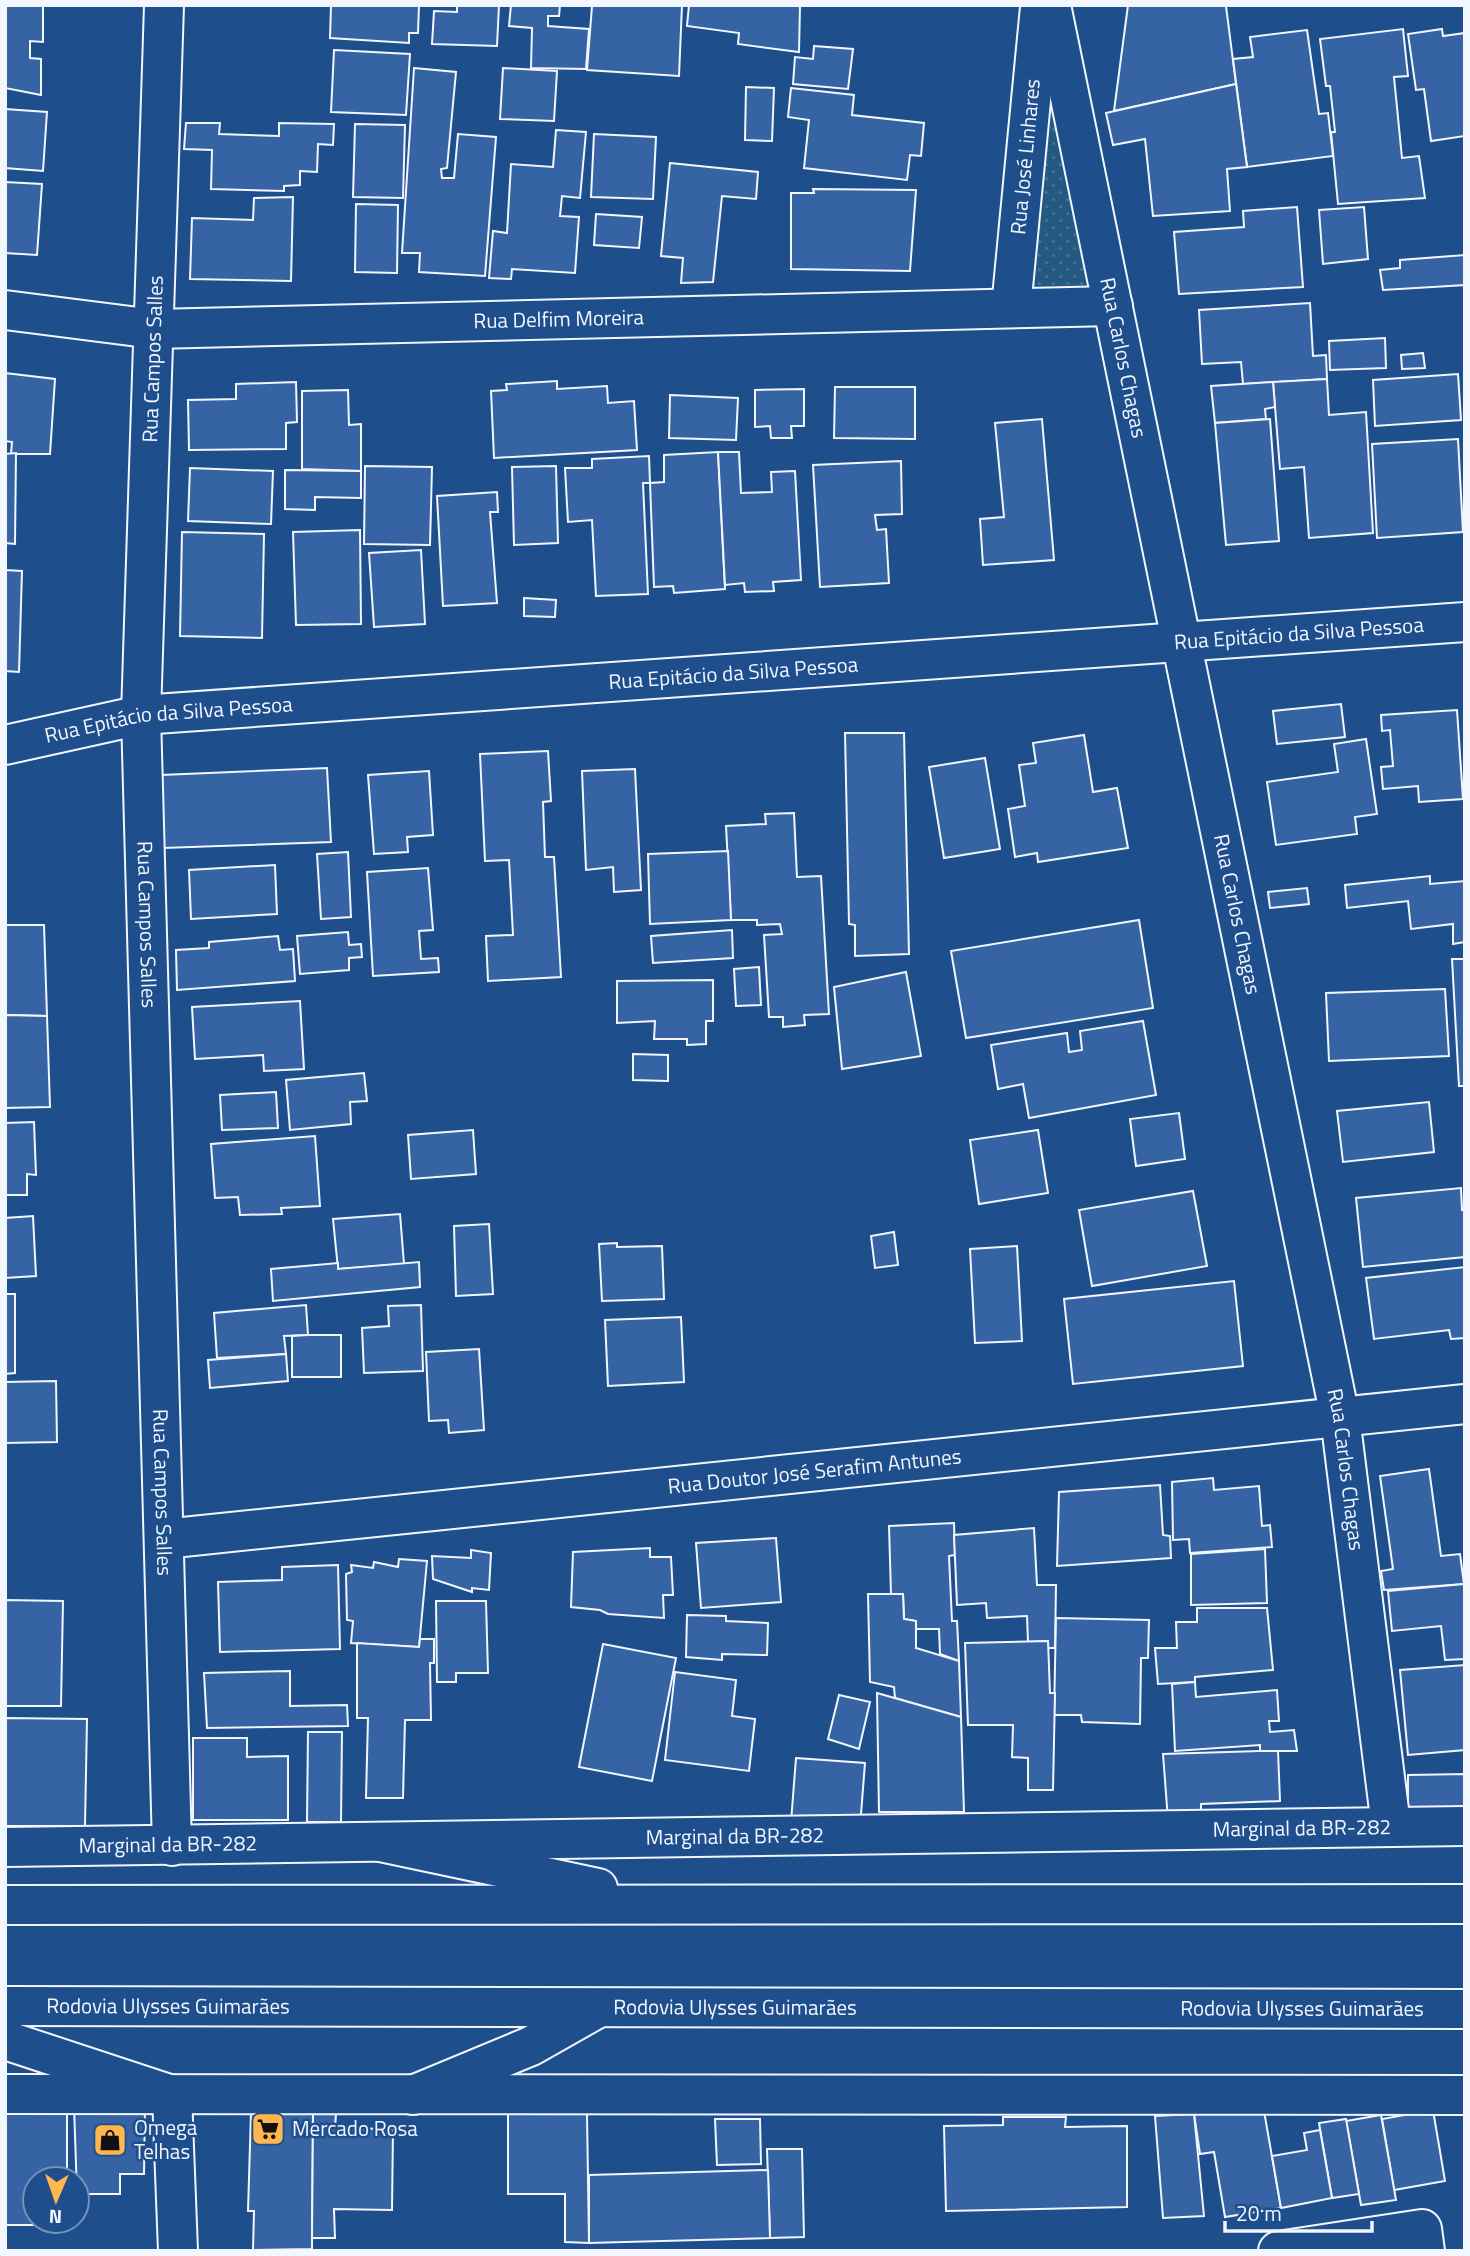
<svg xmlns="http://www.w3.org/2000/svg" width="1470" height="2256" font-family="'Titillium Web',sans-serif">
	<style>
		.grass { fill: url(#grass-dots); stroke: #a8bbd7; stroke-width: 2 }
		.building { fill: #3563a3; stroke: #f2f6ff; stroke-width: 2 }
		.lines { fill: none; stroke-linecap: round; stroke-linejoin: round }
		.minor-casing { stroke: #f2f6ff; stroke-width: 42 }
		.major-casing { stroke: #f2f6ff; stroke-width: 42 }
		.highway-casing { stroke: #f2f6ff; stroke-width: 42 }
		.minor { stroke: #1f4e8c; stroke-width: 38 }
		.major { stroke: #1f4e8c; stroke-width: 38 }
		.highway { stroke: #1f4e8c; stroke-width: 38 }
		.labels { text-anchor: middle; stroke-width: 5; stroke-linejoin: round; paint-order: stroke }
		.street-label { font-size: 21px; fill: #f2f6ff; stroke: #1f4e8c }
		.poi-label { font-size: 21px; fill: #f2f6ff; stroke: #1f4e8c; text-anchor: start }
	</style>
	<defs>
		<pattern id="grass-dots" width="8" height="8" patternUnits="userSpaceOnUse" patternTransform="scale(1.75)"><rect width="8" height="8" fill="#245a82"/><path d="M2 2h.1M6 6h.1" fill="none" stroke="#447295" stroke-width="1.8" stroke-linecap="round"/></pattern>
	</defs>
	<rect width="100%" height="100%" fill="#1f4e8c"/>
	<path class="grass" d="M1041,5L1113,306L1011,308Z"/>
	<g class="building">
		<path d="M5,5H43V42L30,41V58L41,59V95L5,88Z"/>
		<path d="M331,5H419L418,33H409V43L330,38Z"/>
		<path d="M457,5H499L497,46L432,44L434,11L457,12Z"/>
		<path d="M511,5H560L559,16H548V26L589,29L586,69L531,68L532,28L509,26Z"/>
		<path d="M682,5L679,76L587,70L592,6Z"/>
		<path d="M689,5H800L799,52L738,44L739,33L687,26Z"/>
		<path d="M1128,5L1226,6L1236,84L1114,111Z"/>
		<path d="M1403,29L1408,76L1394,77L1402,158L1419,156L1425,198L1338,204L1331,132H1335L1330,86H1326L1320,39Z"/>
		<path d="M1442,29L1443,36L1465,33V136L1431,141L1424,89L1416,90L1408,34Z"/>
		<path d="M1307,30L1319,114L1328,113L1333,156L1247,167L1233,59L1253,57L1250,37Z"/>
		<path d="M814,46L853,49L848,89L793,84L795,57L813,59Z"/>
		<path d="M334,50L410,54L406,115L331,112Z"/>
		<path d="M414,68L456,72L447,168L441,169L442,178H454L458,134L496,137L485,276L419,272L420,253H402Z"/>
		<path d="M503,68L557,71L554,121L500,119Z"/>
		<path d="M1236,84L1247,167L1227,169L1230,211L1153,216L1145,139L1113,145L1106,113Z"/>
		<path d="M746,87L774,88L772,141L745,140Z"/>
		<path d="M791,88L854,95L852,115L924,123L921,156L910,155L907,180L804,168L809,120L788,117Z"/>
		<path d="M5,109L47,112L43,171L5,168Z"/>
		<path d="M186,123H220L219,134L279,136V123L334,124L333,145L318,144L317,172L300,171V185L284,186V191L211,189L212,150L184,149Z"/>
		<path d="M355,124L405,125L403,198L353,197Z"/>
		<path d="M556,130L586,132L580,198L562,196L560,216L579,217L575,273L512,269L511,279L489,278L493,231L507,233L511,164L553,167Z"/>
		<path d="M594,134L656,137L653,199L591,197Z"/>
		<path d="M670,163L758,172L756,199L722,196L713,282L681,283L683,258L661,256Z"/>
		<path d="M5,182L42,184L37,255L5,253Z"/>
		<path d="M813,189L916,190L910,271L791,269V193H814Z"/>
		<path d="M293,197L291,281L190,279L192,218L253,220L254,198Z"/>
		<path d="M356,204L398,205L397,273L355,272Z"/>
		<path d="M1297,207L1303,287L1179,294L1174,232L1244,227L1243,211Z"/>
		<path d="M1364,207L1368,259L1323,264L1319,210Z"/>
		<path d="M596,214L642,217L639,248L594,245Z"/>
		<path d="M1465,255V285L1383,290L1380,270L1400,268V260Z"/>
		<path d="M1310,303L1313,356L1326,355L1327,379L1243,384L1241,362L1202,364L1199,310Z"/>
		<path d="M1385,338L1386,368L1330,370L1329,341Z"/>
		<path d="M1423,353L1425,368L1402,369L1401,355Z"/>
		<path d="M5,373L55,379L50,454H11L12,442L5,441Z"/>
		<path d="M1458,374L1461,420L1375,426L1373,380Z"/>
		<path d="M1327,379L1329,415L1366,412L1373,533L1309,538L1304,467L1280,469L1273,382Z"/>
		<path d="M557,381V389L607,386L608,403L634,401L637,450L494,458L491,391L507,390L506,384Z"/>
		<path d="M296,382L297,422L286,423V449L189,450L188,400L236,399V384Z"/>
		<path d="M1273,382L1275,407L1265,409L1266,419L1215,423L1211,386Z"/>
		<path d="M835,387H915V439L834,438Z"/>
		<path d="M804,389V426H791L792,438H771L770,426L755,427V390Z"/>
		<path d="M348,390L349,425L361,424V471L302,469V391Z"/>
		<path d="M670,395L738,398L736,440L669,438Z"/>
		<path d="M1042,419L1054,560L983,565L980,519L1004,517L995,423Z"/>
		<path d="M1270,419L1279,541L1226,545L1215,423Z"/>
		<path d="M1458,439L1463,532L1377,538L1372,444Z"/>
		<path d="M718,452L725,589L674,593L673,586L654,587L650,483L664,482V455Z"/>
		<path d="M718,452H739L741,493L772,492L771,472L795,471L801,580L773,582L774,591L745,592L744,583L725,585Z"/>
		<path d="M16,453L15,544L5,543V454Z"/>
		<path d="M649,456L650,483H643L648,594L596,596L592,520L568,522L565,468H592V459Z"/>
		<path d="M901,461L902,514L875,515L877,530L886,529L889,583L820,587L813,465Z"/>
		<path d="M365,466L432,467L430,545L364,544Z"/>
		<path d="M556,466L558,543L514,545L512,467Z"/>
		<path d="M190,468L273,471L271,524L188,521Z"/>
		<path d="M285,470L361,471V498L315,497V510L285,509Z"/>
		<path d="M497,492L498,512H490L497,603L443,606L437,496Z"/>
		<path d="M360,530L361,624L296,625L293,532Z"/>
		<path d="M182,532L264,534L262,638L180,636Z"/>
		<path d="M421,550L425,624L374,627L369,553Z"/>
		<path d="M5,570L22,571L19,672L5,671Z"/>
		<path d="M524,598L556,600L555,617L524,616Z"/>
		<path d="M1341,704L1345,737L1277,744L1273,711Z"/>
		<path d="M1457,710L1463,799L1419,802L1418,786L1383,789L1381,767L1393,766L1390,730L1382,731L1381,715Z"/>
		<path d="M845,733H904L909,954L855,956V925L849,924Z"/>
		<path d="M1084,735L1093,792L1117,788L1128,848L1038,862L1037,853L1015,857L1008,809L1025,806L1019,765L1036,763L1033,743Z"/>
		<path d="M1366,739L1377,814L1355,817L1357,834L1276,845L1267,782L1338,772L1334,744Z"/>
		<path d="M548,751L551,801L543,802L545,857H554L561,977L488,981L486,936L513,935L509,860L485,861L480,754Z"/>
		<path d="M985,758L1000,849L944,858L929,767Z"/>
		<path d="M327,768L331,842L163,848L161,775Z"/>
		<path d="M635,769L641,890L614,892L613,867L586,870L582,771Z"/>
		<path d="M429,771L433,835L407,837L408,852L374,854L368,775Z"/>
		<path d="M794,813L797,877L821,876L829,1014L804,1015L805,1025L783,1027V1017H769L764,935L782,934L780,924L757,925V920H731L726,826L766,824L765,814Z"/>
		<path d="M728,851L731,920L650,924L648,854Z"/>
		<path d="M348,852L351,917L321,919L317,854Z"/>
		<path d="M275,865L277,914L191,919L189,870Z"/>
		<path d="M428,868L433,930L419,931L421,959L438,958L439,972L373,976L367,872Z"/>
		<path d="M1430,876V884L1465,881V942L1453,944V924L1411,929L1408,901L1347,908L1345,885Z"/>
		<path d="M1307,888L1309,904L1270,908L1268,892Z"/>
		<path d="M1139,920L1153,1008L966,1038L951,951Z"/>
		<path d="M5,925H44L47,1016L5,1015Z"/>
		<path d="M732,930L733,958L653,963L651,936Z"/>
		<path d="M348,932L349,945L361,944L362,957L349,958V970L300,974L297,936Z"/>
		<path d="M278,936L280,950L293,949L295,981L177,990L176,950L209,948V942Z"/>
		<path d="M1452,959H1465V1086H1459Z"/>
		<path d="M759,967L761,1005L736,1006L734,969Z"/>
		<path d="M906,972L921,1056L842,1069L834,987Z"/>
		<path d="M713,980V1021H706V1044L687,1045V1039H654L655,1021L617,1023V981Z"/>
		<path d="M1445,989L1449,1056L1329,1061L1326,993Z"/>
		<path d="M300,1001L304,1069L264,1071L263,1055L195,1059L192,1007Z"/>
		<path d="M5,1015L47,1016L50,1107L5,1108Z"/>
		<path d="M1143,1021L1156,1095L1029,1118L1023,1084L998,1089L991,1045L1067,1033L1069,1052L1082,1050L1080,1031Z"/>
		<path d="M633,1054L668,1055V1081L633,1080Z"/>
		<path d="M364,1073L367,1101L350,1102L351,1124L290,1130L286,1080Z"/>
		<path d="M276,1092L278,1128L222,1130L220,1095Z"/>
		<path d="M1429,1102L1434,1152L1343,1162L1337,1111Z"/>
		<path d="M1179,1113L1185,1159L1136,1166L1130,1119Z"/>
		<path d="M34,1122L36,1175L27,1174V1195H5V1123Z"/>
		<path d="M473,1130L476,1174L411,1179L408,1135Z"/>
		<path d="M1038,1130L1048,1193L979,1204L970,1140Z"/>
		<path d="M315,1136L320,1206L281,1208L282,1214L240,1215L238,1197L215,1198L211,1144Z"/>
		<path d="M1461,1188L1462,1210H1465V1257L1363,1267L1356,1198Z"/>
		<path d="M1193,1191L1207,1266L1092,1286L1079,1210Z"/>
		<path d="M400,1214L404,1264L338,1269L333,1219Z"/>
		<path d="M33,1216L36,1276L5,1278V1218Z"/>
		<path d="M489,1224L493,1294L456,1296L454,1226Z"/>
		<path d="M894,1232L898,1265L875,1268L871,1236Z"/>
		<path d="M617,1243V1247L662,1246L664,1299L602,1301L599,1244Z"/>
		<path d="M1017,1246L1022,1341L975,1343L970,1249Z"/>
		<path d="M419,1262L420,1287L273,1301L271,1269L338,1263V1269Z"/>
		<path d="M1465,1267V1338L1451,1339L1449,1330L1374,1339L1366,1278Z"/>
		<path d="M1234,1281L1243,1366L1073,1384L1064,1299Z"/>
		<path d="M5,1294H15V1373L5,1374Z"/>
		<path d="M306,1305L308,1335L284,1336L286,1354L217,1358L214,1313Z"/>
		<path d="M421,1305L423,1371L364,1373L362,1328L389,1326L388,1306Z"/>
		<path d="M681,1317L684,1382L608,1386L605,1320Z"/>
		<path d="M308,1335H341V1377H292V1336Z"/>
		<path d="M479,1349L484,1430L449,1433L448,1420L429,1421L426,1352Z"/>
		<path d="M286,1354L288,1381L210,1388L208,1360Z"/>
		<path d="M56,1381L57,1442L5,1443V1382Z"/>
		<path d="M1429,1469L1441,1556L1460,1554L1464,1584L1384,1590L1381,1571L1393,1569L1380,1476Z"/>
		<path d="M1213,1478L1214,1490L1259,1486L1262,1526L1270,1525L1272,1547L1190,1553L1189,1539L1173,1540L1172,1482Z"/>
		<path d="M1160,1485L1163,1535L1170,1536L1171,1558L1057,1566L1059,1492Z"/>
		<path d="M954,1523L955,1555L949,1556L952,1621H957L959,1661L940,1654L939,1629H916V1621L904,1619L903,1594H891L889,1526Z"/>
		<path d="M1034,1528L1037,1585H1056L1055,1648H1048V1641L1028,1642L1027,1616L987,1618L986,1603L957,1605L954,1535Z"/>
		<path d="M776,1538L781,1602L701,1608L696,1543Z"/>
		<path d="M650,1548V1557H671L673,1595H663L664,1618L608,1614L600,1610L571,1607L573,1552Z"/>
		<path d="M1265,1549L1267,1603L1191,1605V1554Z"/>
		<path d="M471,1550L491,1553L489,1590L472,1588V1592L433,1579L432,1556L471,1558Z"/>
		<path d="M399,1559L427,1561L419,1647L351,1643L353,1621L347,1620L346,1574L352,1572L351,1565L373,1568L374,1562L398,1567Z"/>
		<path d="M338,1565L340,1649L220,1652L218,1582L282,1580V1567Z"/>
		<path d="M1464,1584L1465,1659L1445,1660L1441,1626L1392,1631L1388,1591Z"/>
		<path d="M868,1594H903L904,1619L916,1621V1648L959,1661L961,1717L895,1698L894,1687L870,1682Z"/>
		<path d="M5,1600L63,1601L61,1706H5Z"/>
		<path d="M436,1601H486L488,1673H456V1682H437Z"/>
		<path d="M1197,1608H1267L1273,1670L1195,1677V1682L1158,1684L1155,1648H1177L1176,1622H1197Z"/>
		<path d="M687,1615L726,1616V1621L768,1623L767,1655L722,1654V1660L686,1657Z"/>
		<path d="M1056,1618L1149,1620L1148,1658H1141L1140,1724L1082,1722L1081,1715H1054Z"/>
		<path d="M420,1639H434V1663H430L431,1720H405L403,1798H366L368,1718H357V1643L419,1647Z"/>
		<path d="M1048,1641L1050,1693H1055L1053,1790H1028V1758L1012,1757L1013,1725H968L965,1643Z"/>
		<path d="M603,1644L676,1658L652,1781L579,1767Z"/>
		<path d="M1465,1665V1750L1408,1755L1400,1670Z"/>
		<path d="M290,1671V1706L347,1705L348,1726L207,1728L204,1673Z"/>
		<path d="M675,1672L736,1680L732,1716L755,1719L749,1771L665,1760Z"/>
		<path d="M1195,1682L1196,1697L1277,1690L1279,1721H1269L1270,1732L1294,1730L1297,1751H1260V1745L1175,1751L1172,1684Z"/>
		<path d="M877,1693L961,1717L964,1812H879Z"/>
		<path d="M839,1695L870,1702L859,1749L828,1739Z"/>
		<path d="M5,1718L87,1719L85,1826H5Z"/>
		<path d="M308,1732H342L341,1822H307Z"/>
		<path d="M193,1738H247V1757L288,1756V1820H193Z"/>
		<path d="M1260,1751H1278L1280,1801L1201,1804V1820H1168L1163,1754Z"/>
		<path d="M796,1758L865,1763L860,1827L791,1822Z"/>
		<path d="M1465,1774V1814L1408,1815V1775Z"/>
		<path d="M74,2106H145L144,2174H120V2194H77Z"/>
		<path d="M5,2109H67V2179H35V2221H66V2225H5Z"/>
		<path d="M1433,2110L1445,2181L1394,2190L1382,2119Z"/>
		<path d="M1264,2111L1281,2208L1225,2217L1214,2152L1200,2154L1194,2114Z"/>
		<path d="M251,2112L313,2114L312,2249L253,2250L254,2211H248Z"/>
		<path d="M313,2114H336L335,2128L393,2129L392,2210L334,2209L335,2238H312Z"/>
		<path d="M508,2114H587L589,2243L565,2242V2194H508Z"/>
		<path d="M1194,2114L1204,2216L1163,2218L1155,2116Z"/>
		<path d="M1381,2115L1396,2200L1361,2205L1346,2121Z"/>
		<path d="M1003,2117H1066L1065,2127L1127,2126V2207L946,2211L944,2126L1003,2125Z"/>
		<path d="M715,2119H760L761,2164L717,2165Z"/>
		<path d="M1346,2119L1359,2194L1332,2198L1319,2123Z"/>
		<path d="M1320,2130L1332,2198L1281,2208L1272,2156L1307,2150L1304,2133Z"/>
		<path d="M767,2149H802L804,2237L770,2238Z"/>
		<path d="M768,2170L770,2238L589,2243V2175Z"/>
	</g>
	<g class="lines">
		<defs>
			<g id="minor">
				<path id="s1" d="M1051,5L1340,1417L1391,1826"/>
				<path id="s2" d="M1011,308L1040,7"/>
				<path id="s3" d="M5,310L154,329L1113,306"/>
				<path id="s4" d="M5,745L141,715L1465,622"/>
				<path id="s5" d="M164,1539L1465,1404"/>
				<path d="M172,2095L178,2251"/>
				<path d="M1278,2251L1422,2229L1425,2251"/>
			</g>
			<g id="major">
				<path id="s6" d="M164,5L141,715L172,1846"/>
				<path id="s7" d="M5,1847L1465,1826"/>
				<path d="M5,2094L1465,2095"/>
			</g>
			<g id="highway">
				<path d="M380,1842L598,1888"/>
				<path d="M5,1905L1465,1904"/>
				<path id="s8" d="M5,2006L1465,2009"/>
				<path d="M5,2040L172,2095"/>
				<path d="M413,2095L531,2046L598,2008"/>
			</g>
		</defs>
		<use href="#minor" class="minor-casing"/>
		<use href="#major" class="major-casing"/>
		<use href="#highway" class="highway-casing"/>
		<use href="#minor" class="minor"/>
		<use href="#major" class="major"/>
		<use href="#highway" class="highway"/>
	</g>
	<defs>
		<symbol id="supermarket-square" viewBox="-11 -11 22 22"><rect x="-9" y="-9" width="18" height="18" rx="4" fill="#ffb74d" stroke="#1f4e8c"/><path d="M-6-5.5h2.5l.6 2H6L4.5 2H-2.5L-4.4-4H-6ZM-1.5 3.2a1.3 1.3 0 1 0 .1 0ZM3 3.2a1.3 1.3 0 1 0 .1 0Z" fill="#111"/></symbol>
		<symbol id="shop-square" viewBox="-11 -11 22 22"><rect x="-9" y="-9" width="18" height="18" rx="4" fill="#ffb74d" stroke="#1f4e8c"/><path d="M-5-2.5h2.3a2.7 3.5 0 0 1 5.4 0H5L5.5 6h-11ZM-1.5-2.5h3a1.5 2.3 0 0 0-3 0Z" fill="#111"/></symbol>
	</defs>
	<g fill-rule="evenodd">
		<use href="#supermarket-square" x="249" y="2110" width="38" height="38"/>
		<use href="#shop-square" x="91" y="2121" width="38" height="38"/>
	</g>
	<g class="labels">
		<g class="street-label">
			<text dy="7" stroke="none"><textPath href="#s2" startOffset="152">Rua José Linhares</textPath></text>
			<text dy="7" stroke="none"><textPath href="#s3" startOffset="555">Rua Delfim Moreira</textPath></text>
			<text dy="7" stroke="none"><textPath href="#s1" startOffset="360">Rua Carlos Chagas</textPath></text>
			<text transform="translate(153 359) rotate(-88)" y="7">Rua Campos Salles</text>
			<text dy="7" stroke="none"><textPath href="#s4" startOffset="1300">Rua Epitácio da Silva Pessoa</textPath></text>
			<text dy="7" stroke="none"><textPath href="#s4" startOffset="733">Rua Epitácio da Silva Pessoa</textPath></text>
			<text dy="7" stroke="none"><textPath href="#s4" startOffset="166">Rua Epitácio da Silva Pessoa</textPath></text>
			<text dy="7" stroke="none"><textPath href="#s1" startOffset="928">Rua Carlos Chagas</textPath></text>
			<text dy="7" stroke="none"><textPath href="#s6" startOffset="920">Rua Campos Salles</textPath></text>
			<text dy="7" stroke="none"><textPath href="#s1" startOffset="1494">Rua Carlos Chagas</textPath></text>
			<text dy="7" stroke="none"><textPath href="#s5" startOffset="654">Rua Doutor José Serafim Antunes</textPath></text>
			<text dy="7" stroke="none"><textPath href="#s6" startOffset="1488">Rua Campos Salles</textPath></text>
			<text dy="7" stroke="none"><textPath href="#s7" startOffset="1297">Marginal da BR-282</textPath></text>
			<text dy="7" stroke="none"><textPath href="#s7" startOffset="730">Marginal da BR-282</textPath></text>
			<text dy="7" stroke="none"><textPath href="#s7" startOffset="163">Marginal da BR-282</textPath></text>
			<text dy="7" stroke="none"><textPath href="#s8" startOffset="163">Rodovia Ulysses Guimarães</textPath></text>
			<text dy="7" stroke="none"><textPath href="#s8" startOffset="730">Rodovia Ulysses Guimarães</textPath></text>
			<text dy="7" stroke="none"><textPath href="#s8" startOffset="1297">Rodovia Ulysses Guimarães</textPath></text>
		</g>
		<g class="poi-label">
			<text x="134" y="2135">Omega<tspan x="134" dy="24">Telhas</tspan></text>
			<text x="292" y="2136">Mercado Rosa</text>
		</g>
	</g>
	<rect width="1470" height="2256" fill="none" stroke="#f2f6ff" stroke-width="14"/>
	<g transform="translate(56 2200) rotate(182)"><circle r="33" fill="#1f4e8c" stroke="#7391ba" stroke-width="2"/>
	<path d="M0-5L12 26L0 18L-12 26Z" fill="#ffb74d"/>
	<text y="-10" font-size="19" font-weight="bold" text-anchor="middle" fill="#f2f6ff">N</text>
	</g>
	<path d="M1225 2221v10h147v-10" fill="none" stroke="#f2f6ff" stroke-width="3.5"/>
	<text x="1236" y="2221" font-size="21" fill="#f2f6ff" stroke="#1f4e8c" stroke-width="5" paint-order="stroke">20 m</text>
</svg>
